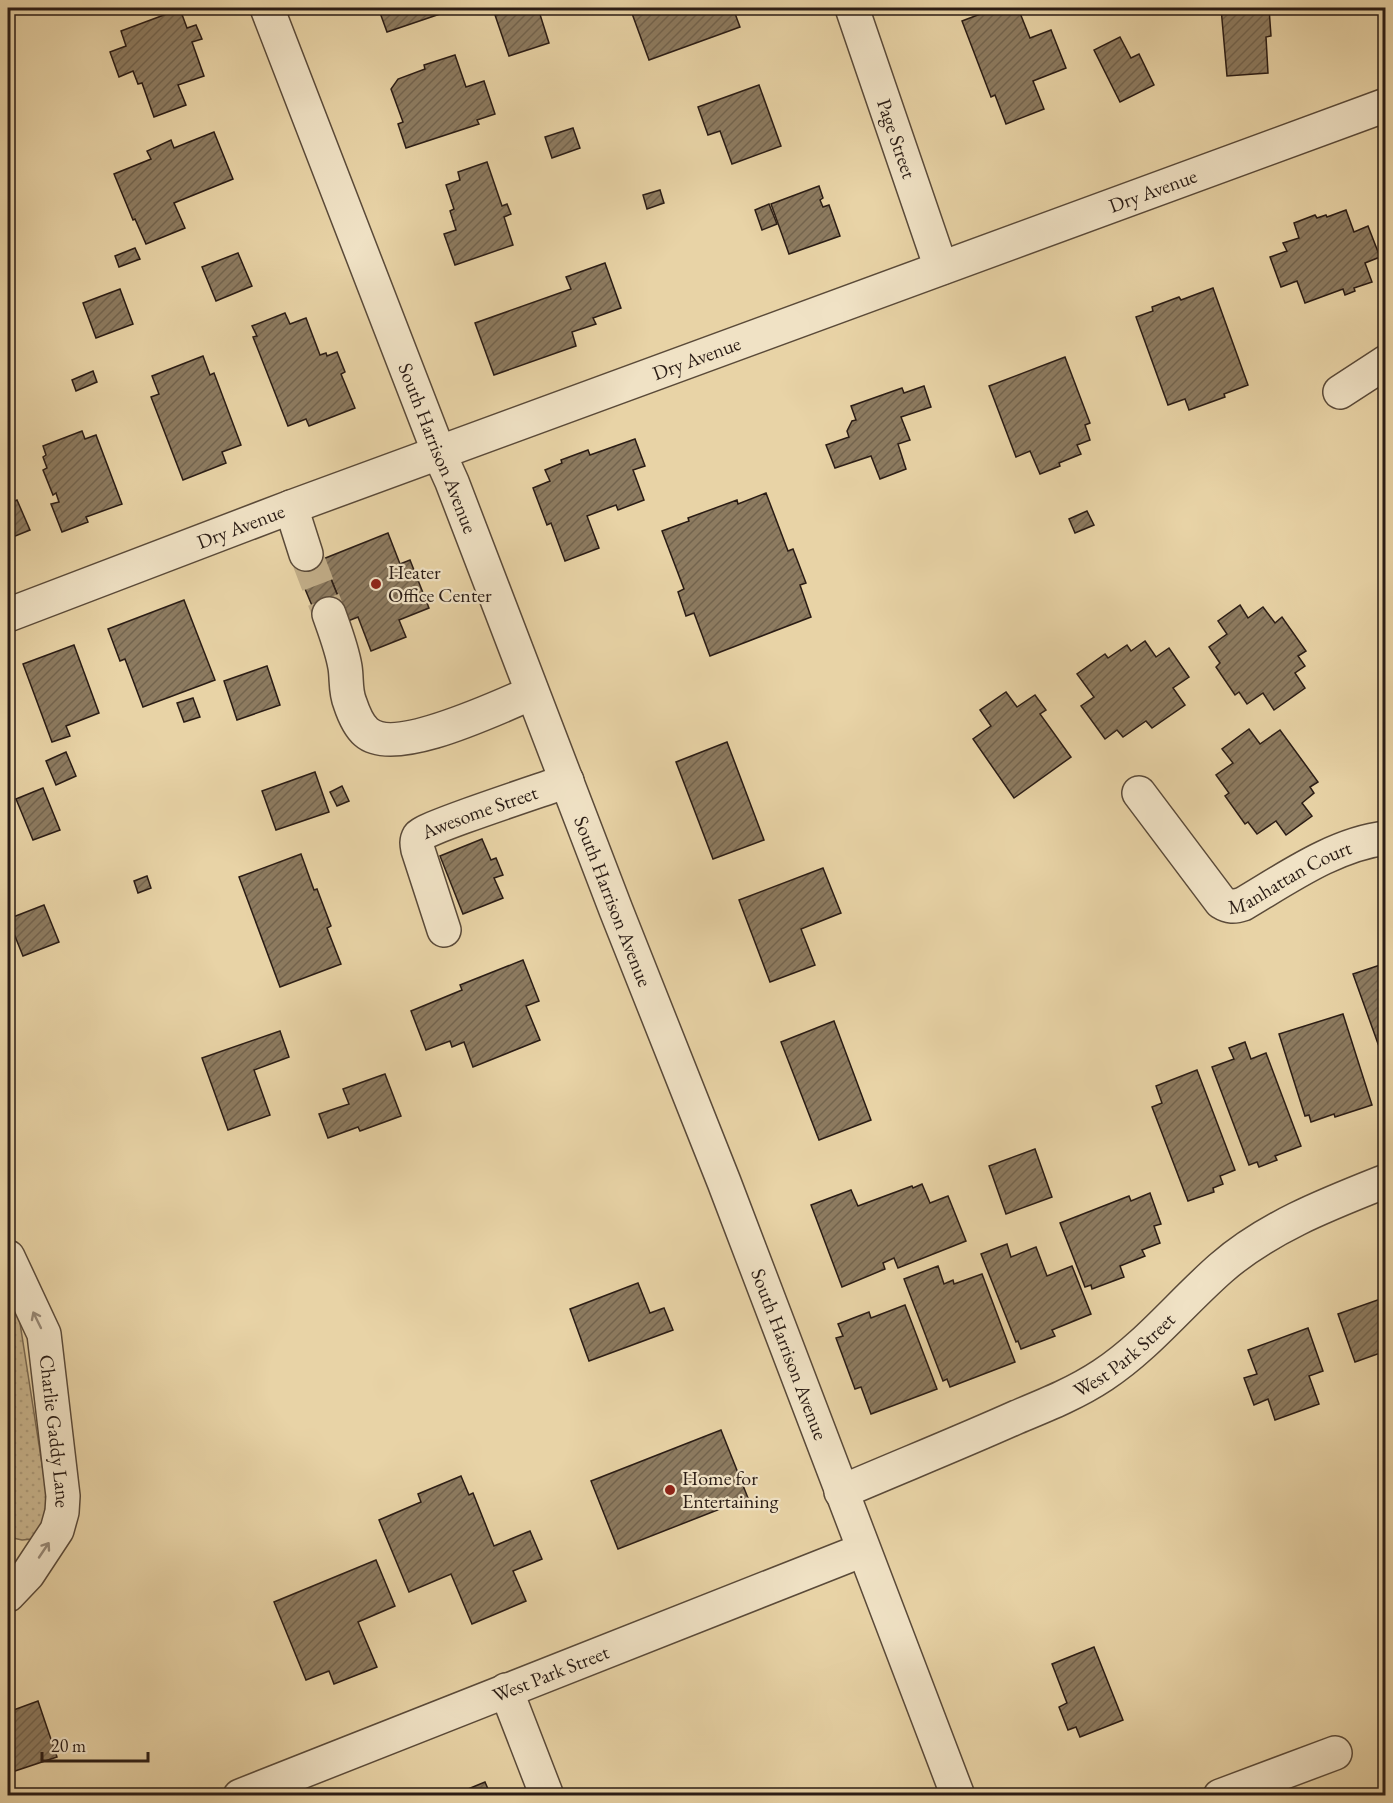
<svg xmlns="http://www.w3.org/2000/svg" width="1393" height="1803" font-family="'EB Garamond',serif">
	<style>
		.park { fill: url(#park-dots); stroke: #796851; stroke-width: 1.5 }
		.building { fill: url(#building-hatch); stroke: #2a1c15; stroke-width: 1.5 }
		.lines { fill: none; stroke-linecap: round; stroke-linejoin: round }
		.minor-tunnel { stroke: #c2ae89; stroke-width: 33; stroke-dasharray: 33 16; stroke-linecap: butt }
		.minor-casing { stroke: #5a4a39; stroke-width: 36 }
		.minor { stroke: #f0e2c5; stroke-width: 33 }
		.oneway { stroke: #978976 }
		.poi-dot { fill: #8f2418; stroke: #f0e2c5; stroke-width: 2 }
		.labels { text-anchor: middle; stroke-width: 4.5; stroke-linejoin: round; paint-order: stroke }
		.street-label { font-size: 20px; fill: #2a1c15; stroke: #f0e2c5 }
		.poi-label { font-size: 20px; fill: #2a1c15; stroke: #f0e2c5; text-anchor: start }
	</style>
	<defs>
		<pattern id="park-dots" width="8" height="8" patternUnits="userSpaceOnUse" patternTransform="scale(1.5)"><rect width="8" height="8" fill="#c8b48d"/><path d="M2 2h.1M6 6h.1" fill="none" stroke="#ac9a79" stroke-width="1.8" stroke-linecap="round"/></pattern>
		<pattern id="building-hatch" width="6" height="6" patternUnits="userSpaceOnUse" patternTransform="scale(1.5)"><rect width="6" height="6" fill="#8d7b60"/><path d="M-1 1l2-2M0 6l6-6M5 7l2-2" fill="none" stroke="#73644e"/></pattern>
	</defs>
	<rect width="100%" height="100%" fill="#e8d3a6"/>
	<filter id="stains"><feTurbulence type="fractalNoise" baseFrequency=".00333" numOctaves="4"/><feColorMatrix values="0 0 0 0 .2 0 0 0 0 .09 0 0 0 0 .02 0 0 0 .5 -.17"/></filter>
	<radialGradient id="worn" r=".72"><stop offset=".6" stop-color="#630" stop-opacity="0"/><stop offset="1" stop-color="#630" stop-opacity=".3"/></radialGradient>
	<path class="park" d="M8,1282L17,1304L49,1509L48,1518L32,1539L22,1540L13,1538L8,1531Z"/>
	<g class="building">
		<path d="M375,8H441L443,13L387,32L379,10L376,11Z"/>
		<path d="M517,8H538L549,43L509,56L495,15Z"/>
		<path d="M630,8H733L740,27L649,60Z"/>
		<path d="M996,8H1018L1030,38L1051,30L1066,68L1033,81L1044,109L1006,124L995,95L991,97L962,21Z"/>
		<path d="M1221,8H1269L1271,36L1266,37L1268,73L1227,76Z"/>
		<path d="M180,9L187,28L196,25L202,39L192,42L204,76L178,85L186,105L154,117L142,83L138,84L133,71L119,77L110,52L126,46L121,31Z"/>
		<path d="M1120,37L1131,58L1139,54L1154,85L1120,102L1094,50Z"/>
		<path d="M455,55L466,87L484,81L495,114L477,120L479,124L406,148L398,124L403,122L391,89L398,79L425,69L424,65Z"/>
		<path d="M759,85L781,146L732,164L720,131L708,135L698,107Z"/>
		<path d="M573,128L580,148L552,158L545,137Z"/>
		<path d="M214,132L233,179L174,203L185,228L146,244L135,219L133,220L114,174L151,159L147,151L171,140L174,148Z"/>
		<path d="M487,162L502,206L507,204L511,214L504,217L513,245L455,265L444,234L456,230L450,211L454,209L446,185L460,180L458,172Z"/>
		<path d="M819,186L823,198L820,200L823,207L829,205L840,236L789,254L771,204Z"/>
		<path d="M660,190L664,203L647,209L643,195Z"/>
		<path d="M769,204L777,224L762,230L755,210Z"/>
		<path d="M1346,210L1354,232L1368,226L1380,257L1365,263L1372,282L1354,288L1355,291L1345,295L1343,289L1305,303L1297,281L1281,287L1270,257L1287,251L1283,243L1299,238L1294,223L1315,215L1317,218L1326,215L1327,217Z"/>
		<path d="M135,248L140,259L119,267L115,256Z"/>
		<path d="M238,253L252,286L216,301L202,267Z"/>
		<path d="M605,263L621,308L593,318L596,324L572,332L576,346L494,375L475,323L571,289L566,277Z"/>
		<path d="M1213,288L1248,385L1224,394L1225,397L1189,410L1185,399L1168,405L1136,317L1153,311L1152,307L1179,297L1181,300Z"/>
		<path d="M120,289L133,324L96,338L83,303Z"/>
		<path d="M285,313L290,324L306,318L320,355L326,353L327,356L337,352L345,372L341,374L355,408L309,426L306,419L288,426L253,337L257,336L252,326Z"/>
		<path d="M8,342L14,360L8,363Z"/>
		<path d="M203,356L210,375L214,373L241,445L222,452L226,463L183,480L151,397L159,394L152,376Z"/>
		<path d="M1065,357L1090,423L1085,425L1090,440L1077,445L1081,454L1059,463L1060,466L1040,474L1030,451L1016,457L989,386Z"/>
		<path d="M93,371L97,382L76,391L72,380Z"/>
		<path d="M924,386L931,407L901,417L910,440L898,444L906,469L880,479L871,456L835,468L826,445L849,437L847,431L852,421L856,420L851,406L902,388L904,393Z"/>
		<path d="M82,431L85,439L96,435L122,504L86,517L88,522L62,532L51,504L59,502L56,493L53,495L43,470L47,468L43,457L46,455L43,446Z"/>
		<path d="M635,439L645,466L633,470L644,500L618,510L616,505L587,516L599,548L565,561L551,523L547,525L533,488L550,481L545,470L562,463L561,460L588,450L590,455Z"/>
		<path d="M766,493L788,551L793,549L806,583L800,585L811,617L710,656L694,613L686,616L678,592L684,589L662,531L689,521L688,518L737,500L738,504Z"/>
		<path d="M17,500L30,530L8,539V504Z"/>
		<path d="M1087,511L1094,525L1075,533L1069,519Z"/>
		<path d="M388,533L400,564L410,560L429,608L399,620L406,637L371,651L358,617L348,621L323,559Z"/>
		<path d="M323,559L341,604L316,615L297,570Z"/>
		<path d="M184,600L215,680L143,707L125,659L120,661L108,629Z"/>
		<path d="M1240,605L1248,618L1263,607L1275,623L1282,617L1306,651L1298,656L1305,666L1295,673L1305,688L1274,710L1263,693L1247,704L1239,692L1235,695L1216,667L1220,663L1209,647L1227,634L1218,621Z"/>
		<path d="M1145,641L1156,657L1169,648L1189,677L1173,688L1185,705L1152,728L1146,721L1123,737L1117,730L1105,739L1081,706L1094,697L1077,674L1105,654L1108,658L1127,645L1131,651Z"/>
		<path d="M74,645L99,713L66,726L70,736L52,742L23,664Z"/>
		<path d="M267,666L280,705L237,720L224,681Z"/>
		<path d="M1006,692L1017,707L1035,695L1046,710L1040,714L1071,757L1014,798L973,739L991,726L980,710Z"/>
		<path d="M193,698L200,717L184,722L177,703Z"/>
		<path d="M1249,729L1260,744L1280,730L1318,782L1310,787L1314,793L1302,803L1312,816L1286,835L1276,821L1257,834L1248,822L1245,824L1225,796L1229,793L1216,775L1233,763L1222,749Z"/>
		<path d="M727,742L764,840L713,859L676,762Z"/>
		<path d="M66,752L76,776L56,785L46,761Z"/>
		<path d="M315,772L329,812L276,830L262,791Z"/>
		<path d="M342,786L349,801L337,806L330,792Z"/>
		<path d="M43,788L60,830L33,840L16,799Z"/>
		<path d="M482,839L491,860L496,858L503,875L494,878L503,898L463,914L440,856Z"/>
		<path d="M301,854L314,890L317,889L331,926L327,928L341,964L280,987L239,877Z"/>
		<path d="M823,868L841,913L801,929L815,965L770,982L739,900Z"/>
		<path d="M147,876L151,888L138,893L134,881Z"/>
		<path d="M44,905L59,942L23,956L8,919Z"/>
		<path d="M523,960L539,1001L526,1006L540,1040L473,1067L464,1042L452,1047L450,1041L426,1050L411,1011L462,990L460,985Z"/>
		<path d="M1386,963V1066L1353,974Z"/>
		<path d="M1343,1014L1372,1105L1335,1117L1334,1114L1311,1122L1309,1115L1305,1116L1279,1034Z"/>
		<path d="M834,1021L871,1120L819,1140L781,1042Z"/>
		<path d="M280,1031L289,1057L254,1070L270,1115L228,1130L202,1058Z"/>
		<path d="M1245,1042L1251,1059L1266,1053L1301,1146L1275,1156L1277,1160L1259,1167L1257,1162L1249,1165L1212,1067L1234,1059L1229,1048Z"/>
		<path d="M1197,1070L1235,1170L1220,1176L1223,1184L1213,1188L1214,1192L1188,1201L1152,1107L1162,1103L1156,1086Z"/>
		<path d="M385,1074L401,1116L360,1131L358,1127L328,1138L319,1114L349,1104L343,1089Z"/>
		<path d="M1035,1149L1052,1197L1006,1214L989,1166Z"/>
		<path d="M922,1184L930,1203L948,1196L966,1241L898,1268L894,1258L883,1263L885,1269L842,1287L811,1205L851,1190L858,1206L912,1186L913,1188Z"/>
		<path d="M1150,1193L1161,1224L1154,1226L1160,1243L1142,1250L1145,1256L1120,1266L1124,1277L1092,1289L1091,1285L1085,1287L1060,1223L1129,1196L1131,1201Z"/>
		<path d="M1007,1244L1011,1257L1036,1247L1047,1276L1072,1266L1091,1314L1052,1330L1055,1336L1021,1349L1018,1341L1016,1342L981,1254Z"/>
		<path d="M938,1266L944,1284L953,1280L954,1284L982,1274L1015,1362L950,1387L947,1379L943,1381L904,1279Z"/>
		<path d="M638,1283L650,1313L664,1308L673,1330L589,1361L570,1309Z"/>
		<path d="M1386,1297V1351L1355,1362L1338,1314Z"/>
		<path d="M905,1305L937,1389L871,1414L861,1387L855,1389L836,1338L843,1336L838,1324L869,1312L871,1318Z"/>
		<path d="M1308,1328L1323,1371L1309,1376L1319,1404L1275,1420L1268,1399L1254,1405L1244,1378L1257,1374L1248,1350Z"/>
		<path d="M721,1430L748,1498L618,1549L591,1481Z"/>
		<path d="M461,1476L469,1495L473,1493L494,1546L530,1531L542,1559L513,1571L526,1601L472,1624L451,1574L409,1592L379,1520L421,1502L418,1494Z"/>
		<path d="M376,1560L395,1606L358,1622L377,1667L334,1684L329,1671L306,1680L274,1602Z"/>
		<path d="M1094,1647L1123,1720L1080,1737L1076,1727L1068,1730L1059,1707L1067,1703L1052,1664Z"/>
		<path d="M38,1701L57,1757L12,1772L8,1761V1712Z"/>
		<path d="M485,1782L491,1796H451Z"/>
	</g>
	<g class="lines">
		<path class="minor-tunnel" d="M306,554L329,614"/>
		<defs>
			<g id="minor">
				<path id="s1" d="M267,8L439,453L452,482L616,910L724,1182L958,1796"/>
				<path id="s2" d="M852,8L941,268"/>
				<path d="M1340,392L1386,362"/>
				<path d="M291,507L306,554"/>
				<path d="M329,614C335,631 342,649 345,667C347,679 345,691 350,703C353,712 358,725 366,732C395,758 500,706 532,693"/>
				<path id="s3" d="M8,615L291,507L1386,105"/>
				<path id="s4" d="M1139,793L1221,902C1229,907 1234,907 1243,904C1287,878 1335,844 1386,838"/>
				<path id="s5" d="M444,930L418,850C417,845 416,841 419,836C424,828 548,788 567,781"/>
				<path id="s6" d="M8,1257L44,1334L63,1496L62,1512L57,1530L28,1574L8,1595"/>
				<path id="s7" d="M841,1492C899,1467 959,1443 1017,1417C1046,1405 1076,1393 1103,1375C1147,1346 1181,1303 1221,1268C1268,1227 1328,1204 1386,1181"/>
				<path d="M506,1690L547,1796"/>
				<path id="s8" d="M240,1796L863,1550"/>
				<path d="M1220,1796L1335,1753"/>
			</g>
		</defs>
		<use href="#minor" class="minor-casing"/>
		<use href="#minor" class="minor"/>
	</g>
	<defs><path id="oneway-shaft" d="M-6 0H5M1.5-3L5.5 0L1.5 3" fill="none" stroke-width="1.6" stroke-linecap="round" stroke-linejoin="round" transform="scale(1.5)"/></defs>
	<g class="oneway">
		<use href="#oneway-shaft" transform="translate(37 1320) rotate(-116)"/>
		<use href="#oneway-shaft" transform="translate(44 1550) rotate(-56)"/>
	</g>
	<g class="poi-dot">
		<circle cx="376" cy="584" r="6"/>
		<circle cx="670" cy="1490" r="6"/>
	</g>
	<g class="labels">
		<g class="street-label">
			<text dy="7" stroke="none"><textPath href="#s2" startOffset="138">Page Street</textPath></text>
			<text dy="7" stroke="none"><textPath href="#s3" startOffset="1221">Dry Avenue</textPath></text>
			<text dy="7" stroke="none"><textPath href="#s3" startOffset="735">Dry Avenue</textPath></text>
			<text dy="7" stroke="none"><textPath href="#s1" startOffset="472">South Harrison Avenue</textPath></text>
			<text dy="7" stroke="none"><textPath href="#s3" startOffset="249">Dry Avenue</textPath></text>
			<text dy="7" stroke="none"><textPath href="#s5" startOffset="164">Awesome Street</textPath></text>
			<text dy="7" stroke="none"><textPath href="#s4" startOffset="213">Manhattan Court</textPath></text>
			<text dy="7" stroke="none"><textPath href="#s1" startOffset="958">South Harrison Avenue</textPath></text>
			<text dy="7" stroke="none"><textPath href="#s7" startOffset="316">West Park Street</textPath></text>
			<text dy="7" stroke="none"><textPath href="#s1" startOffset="1444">South Harrison Avenue</textPath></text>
			<text dy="7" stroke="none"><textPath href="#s6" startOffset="183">Charlie Gaddy Lane</textPath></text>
			<text dy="7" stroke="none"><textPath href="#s8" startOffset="334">West Park Street</textPath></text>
		</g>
		<g class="poi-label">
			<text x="388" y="579">Heater<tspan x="388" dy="23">Office Center</tspan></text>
			<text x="682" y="1485">Home for<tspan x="682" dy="23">Entertaining</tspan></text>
		</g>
	</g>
	<rect width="1393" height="1803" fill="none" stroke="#e8d3a6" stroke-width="30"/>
	<rect x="9" y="9" width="1375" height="1785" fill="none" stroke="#2a1c15" stroke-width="3"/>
	<rect x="15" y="15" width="1363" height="1773" fill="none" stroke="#2a1c15" stroke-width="1.5"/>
	<path d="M42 1752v9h106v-9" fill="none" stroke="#2a1c15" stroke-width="3"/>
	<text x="51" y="1752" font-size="18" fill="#2a1c15" stroke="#f0e2c5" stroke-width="4.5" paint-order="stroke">20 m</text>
	<rect width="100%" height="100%" filter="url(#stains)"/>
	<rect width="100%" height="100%" fill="url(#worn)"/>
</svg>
